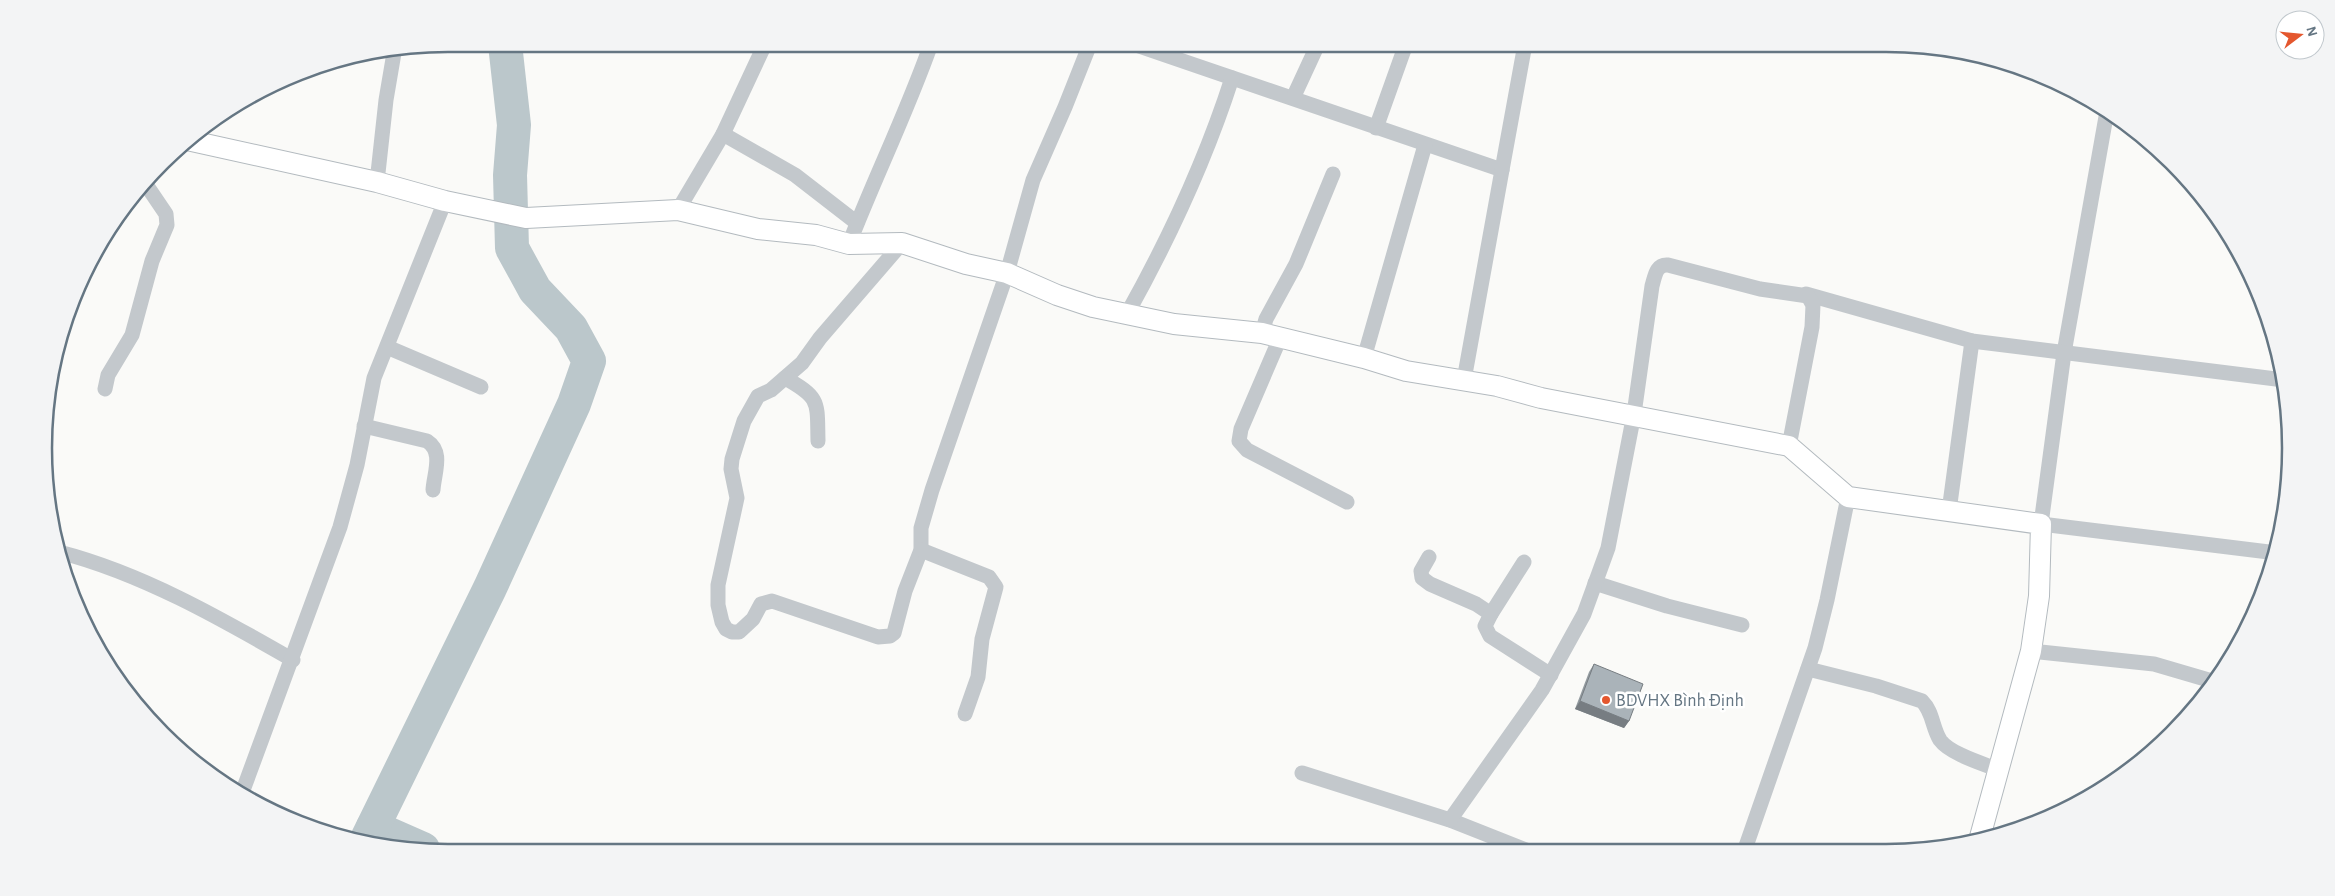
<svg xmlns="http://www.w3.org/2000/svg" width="2335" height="896" font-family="'Alegreya Sans',sans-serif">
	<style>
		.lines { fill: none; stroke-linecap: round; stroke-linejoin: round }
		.river { stroke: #bbc7cb; stroke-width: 34 }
		.secondary-casing { stroke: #b3babf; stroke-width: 22 }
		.street { stroke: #c3c8cc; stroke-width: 15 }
		.secondary { stroke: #fff; stroke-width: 20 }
		.wall { fill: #929a9f }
		.shaded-wall { fill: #777d82 }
		.building { fill: #aab3b9; stroke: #777d82 }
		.poi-dot { fill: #e4572e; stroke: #fff; stroke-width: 2 }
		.labels { text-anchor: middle; stroke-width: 5; stroke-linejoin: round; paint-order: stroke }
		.poi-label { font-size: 18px; fill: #657683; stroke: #fff; text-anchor: start }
		.rim { fill: none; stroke: #657683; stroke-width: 2.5 }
	</style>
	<rect width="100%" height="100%" fill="#fafaf8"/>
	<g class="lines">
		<g class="river">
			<path d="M373,827L423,849"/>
			<path d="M366,841L490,588L574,404L589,361L571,328L535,290L512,248L510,175L514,125L505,44"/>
		</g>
		<defs>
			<path id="secondary" d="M187,140L377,182L445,201L526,218L678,210L758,229L816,235L849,244L902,243L966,264L1007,273L1057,295L1093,307L1174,324L1262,333L1364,358L1406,371L1497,386L1541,398L1789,446L1848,497L2041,524L2039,596L2031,651L1980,837"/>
		</defs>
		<use href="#secondary" class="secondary-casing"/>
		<g class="street">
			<path d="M1133,44L1502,170L1464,380"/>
			<path d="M1293,98L1318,44"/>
			<path d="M2107,111L2064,353L2041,524L2277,553"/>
			<path d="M1376,128L1406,44"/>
			<path d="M723,134L795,175L857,223"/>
			<path d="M1502,170L1525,44"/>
			<path d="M377,182L386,100L394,53"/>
			<path d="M678,210L723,134L765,44"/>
			<path d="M902,243L820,338L802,363L771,390L758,396L744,421L732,459L731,469L737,498L718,585V605L722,622L726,629L732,632H739L753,619L761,604L772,601L878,637L890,636L894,633L905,591L921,550V528L932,490L1007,273L1033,180L1065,107L1090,44"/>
			<path d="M849,244C875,177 907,112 931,44"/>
			<path d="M1806,294L1972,341L2284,380"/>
			<path d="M1127,314C1170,237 1205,162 1232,78"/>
			<path d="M1262,333L1266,319L1296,264L1333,174"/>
			<path d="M1280,338L1241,429L1239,441L1247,450L1347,502"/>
			<path d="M387,347L481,387"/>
			<path d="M1364,358L1425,145"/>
			<path d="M785,378C821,398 817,402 818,441"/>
			<path d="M105,389L108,375L132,335L152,261L167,225L166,214L147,186"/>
			<path d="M364,426L427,441C444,452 434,473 433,490"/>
			<path d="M1949,511L1972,341"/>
			<path d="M921,550L989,577L996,587L982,639L978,677L965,714"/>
			<path d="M59,552C141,573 220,618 293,660"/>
			<path d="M1429,557L1421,571L1422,578L1430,584L1476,604L1491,614L1485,626L1490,636L1551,675"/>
			<path d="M1595,583L1667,606L1742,625"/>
			<path d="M1491,614L1524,562"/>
			<path d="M2031,651L2154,664L2212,681"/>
			<path d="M1808,669L1876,686L1922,701C1933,712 1932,727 1940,740C1950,754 1984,764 1999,770"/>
			<path d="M1302,773L1450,820L1526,850"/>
			<path d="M242,793L340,527L357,465L374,378L445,201"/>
			<path d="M1450,820L1542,690L1584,614L1608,548L1634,414L1652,286C1655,276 1656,264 1668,265L1760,289L1808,296L1813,305L1812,327L1789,446"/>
			<path d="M1745,849L1815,648L1827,600L1848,497"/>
		</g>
		<use href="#secondary" class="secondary"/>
	</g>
	<path class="wall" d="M1594,664L1629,721L1624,728L1575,709L1589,672Z"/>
	<path class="shaded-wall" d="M1580,701L1629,721L1624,728L1575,709Z"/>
	<path class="building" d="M1594,664L1643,684L1629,721L1580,701Z"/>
	<circle class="poi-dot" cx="1606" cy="700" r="5"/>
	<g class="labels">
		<g class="poi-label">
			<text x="1616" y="706">BDVHX Bình Định</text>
		</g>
	</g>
	<path d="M0 0H2335V896H0ZM448 52H1886A396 396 0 0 1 2282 448V448A396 396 0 0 1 1886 844H448A396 396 0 0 1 52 448V448A396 396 0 0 1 448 52Z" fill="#f3f4f5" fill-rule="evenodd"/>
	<path class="rim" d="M448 52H1886A396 396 0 0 1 2282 448V448A396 396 0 0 1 1886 844H448A396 396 0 0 1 52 448V448A396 396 0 0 1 448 52Z"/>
	<g transform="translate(2300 35) rotate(74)"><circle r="24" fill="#ffffff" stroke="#c1c8cd"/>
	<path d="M0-4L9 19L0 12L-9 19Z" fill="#e4572e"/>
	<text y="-8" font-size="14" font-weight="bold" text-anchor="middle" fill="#657683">N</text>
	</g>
</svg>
